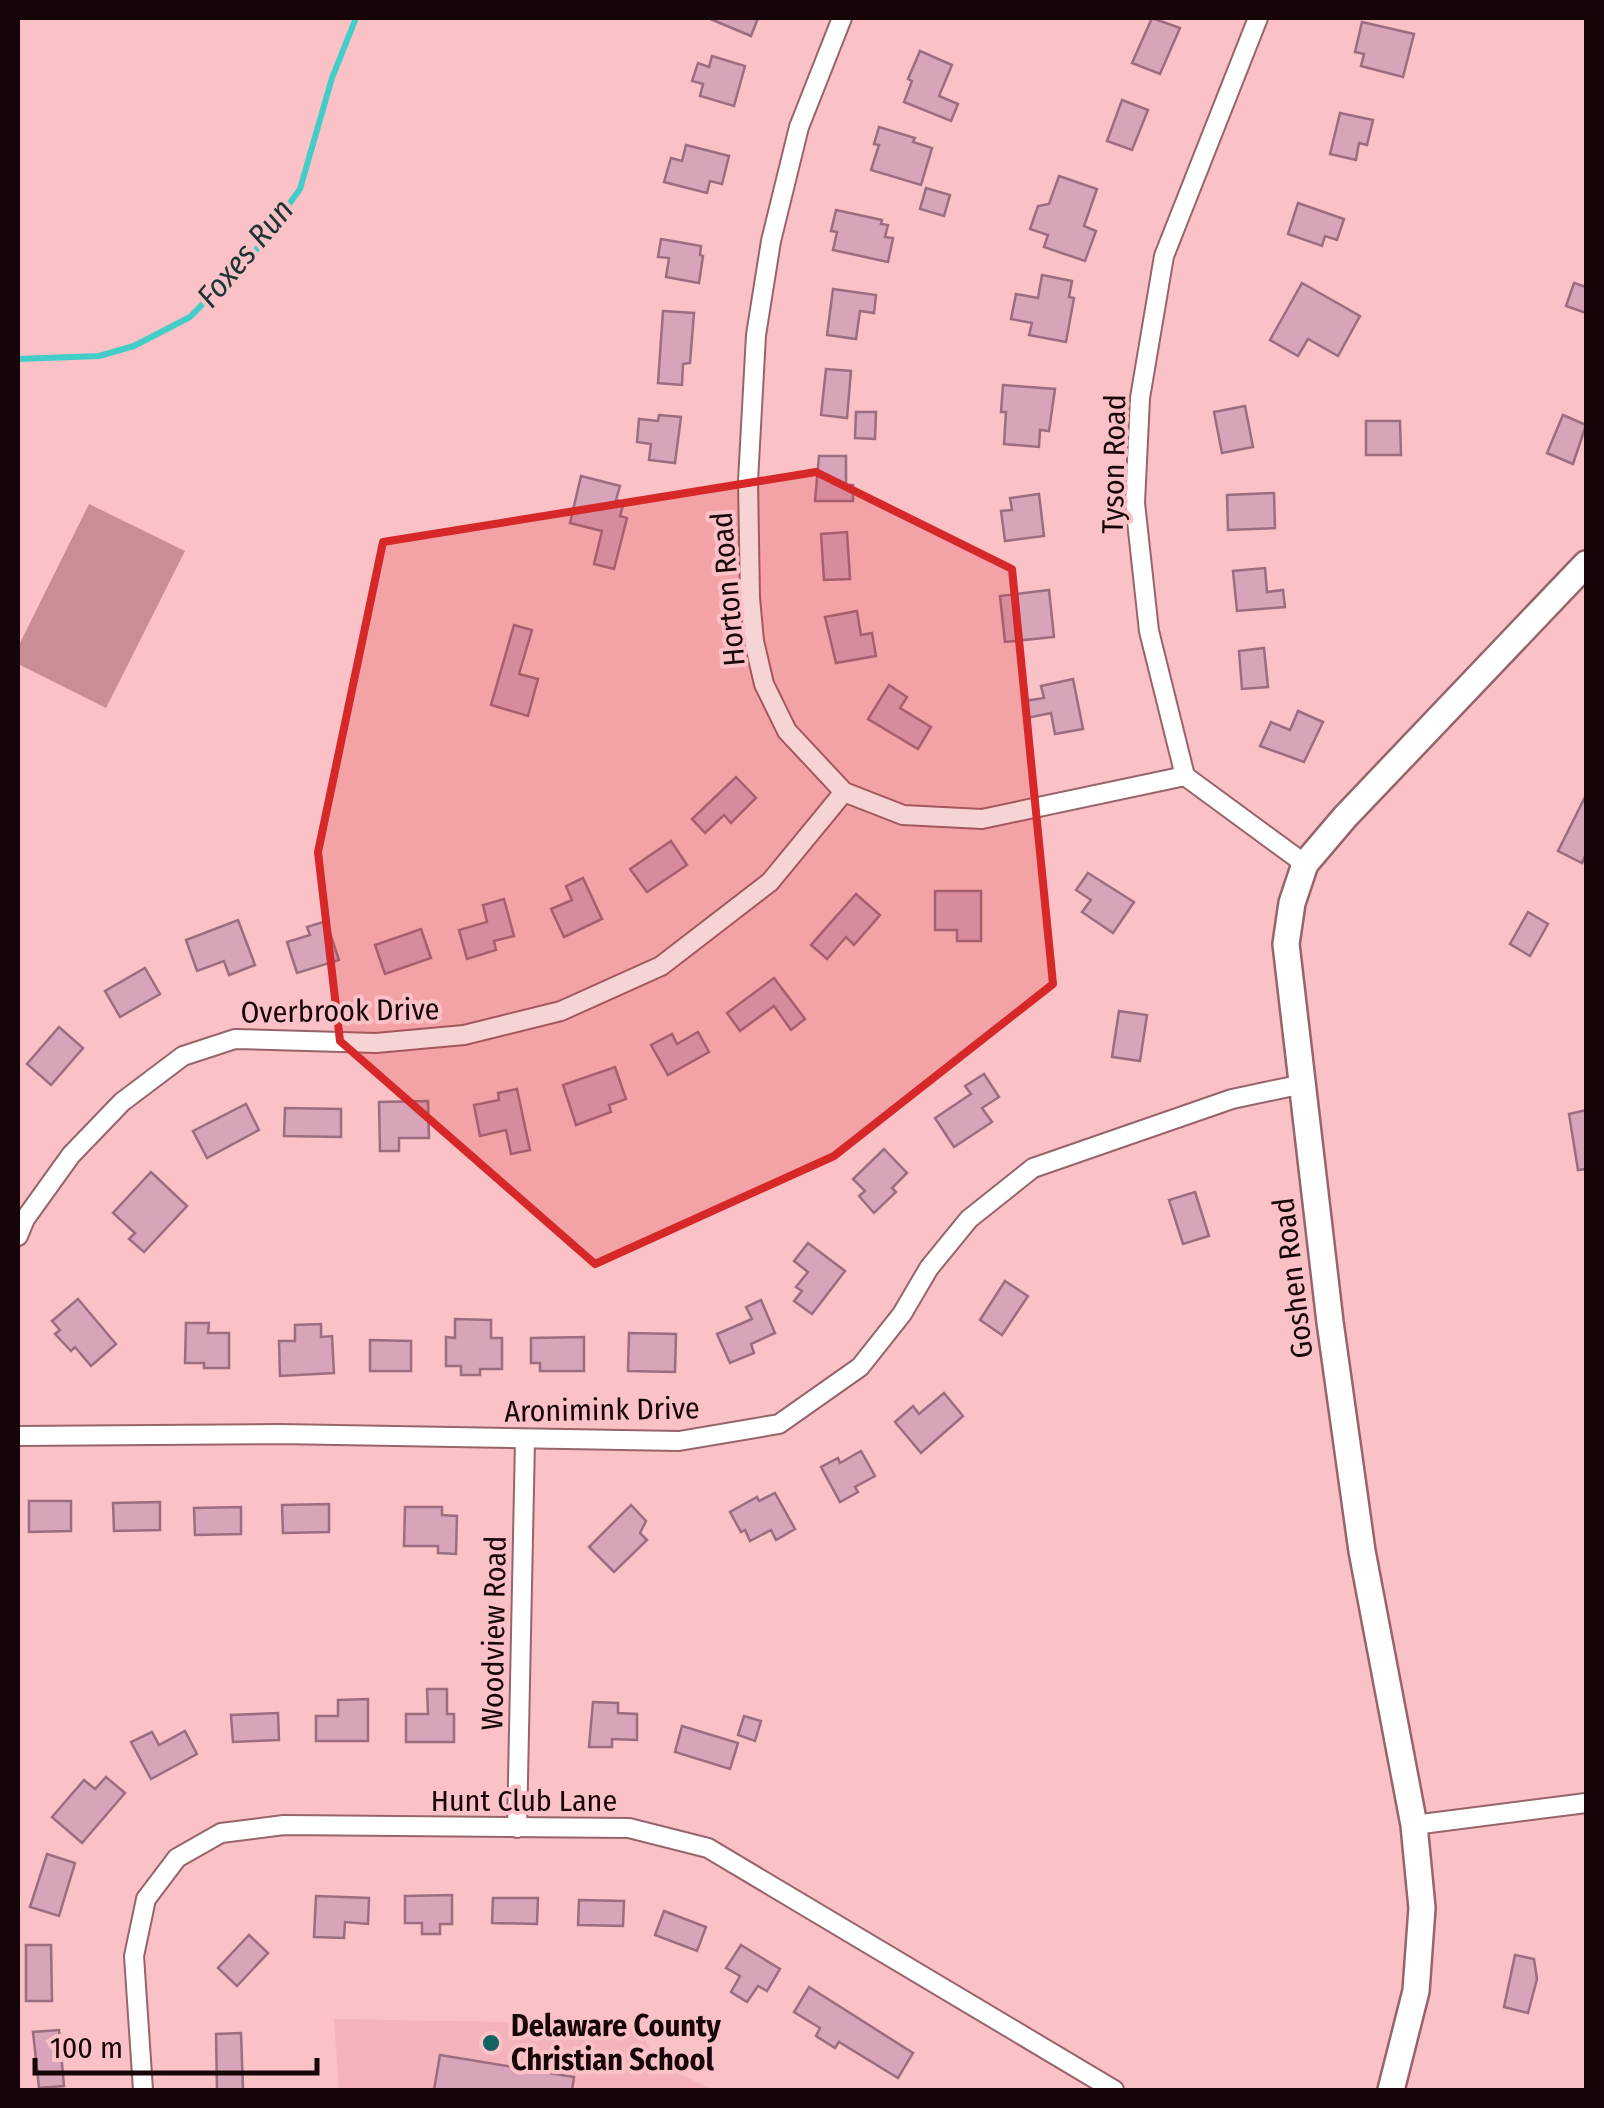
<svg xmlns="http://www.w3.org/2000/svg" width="1604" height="2108" font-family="'Fira Sans Condensed',sans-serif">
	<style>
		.built { fill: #f4b3ba }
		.green { fill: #c98d94 }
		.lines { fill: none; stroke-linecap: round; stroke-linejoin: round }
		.stream { stroke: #42cdc9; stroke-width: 6 }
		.building { fill: #d7a4b9; stroke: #9c6d81; stroke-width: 2.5 }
		.street-casing { stroke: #96646a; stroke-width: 22 }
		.secondary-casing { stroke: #96646a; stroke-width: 30 }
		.street { stroke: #fff; stroke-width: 18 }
		.secondary { stroke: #fff; stroke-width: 25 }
		.marked { fill: #d62828; fill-opacity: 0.2; stroke: #d62828; stroke-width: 8; stroke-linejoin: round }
		.poi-dot { fill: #136360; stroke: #fac1c6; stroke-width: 4 }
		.labels { text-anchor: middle; stroke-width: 8; stroke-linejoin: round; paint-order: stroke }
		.street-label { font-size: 30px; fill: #170608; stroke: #fac1c6 }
		.poi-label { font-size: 30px; font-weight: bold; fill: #170608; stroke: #fac1c6; text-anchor: start }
		.water-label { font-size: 32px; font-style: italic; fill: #1d3433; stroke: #fac1c6 }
	</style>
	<rect width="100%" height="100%" fill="#fac1c6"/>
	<path class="built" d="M334,2019L640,2024L654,2061L713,2090H339Z"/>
	<path class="green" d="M89,504L185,551L106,708L18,664V647Z"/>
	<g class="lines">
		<path class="stream" d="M18,359L99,356L134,346L190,317L256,250L300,189L332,78L356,18"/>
	</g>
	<g class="building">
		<path d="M708,18H758L751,36Z"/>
		<path d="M1152,18L1180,28L1160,74L1132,63Z"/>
		<path d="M1362,22L1414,34L1403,77L1361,66L1364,54L1355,52Z"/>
		<path d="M920,51L952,65L939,96L958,104L951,121L904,102L912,81L908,79Z"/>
		<path d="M712,56L745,66L734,106L700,96L703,84L692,81L698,63L709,67Z"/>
		<path d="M1122,100L1148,110L1132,150L1107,141Z"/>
		<path d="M1340,113L1373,120L1367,145L1359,143L1356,160L1330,154Z"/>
		<path d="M879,127L915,138L913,142L932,148L921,185L871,170L879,145L874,144Z"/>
		<path d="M686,145L729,156L722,184L710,181L707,193L664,182L671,158L682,161Z"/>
		<path d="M1059,176L1097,189L1084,226L1096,231L1085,261L1044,247L1048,235L1030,229L1038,206L1049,204Z"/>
		<path d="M926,188L950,195L944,216L920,209Z"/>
		<path d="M1298,203L1344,219L1337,240L1325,236L1322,246L1288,234Z"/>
		<path d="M836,210L882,220L881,224L888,225L885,237L893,238L888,262L833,250L837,232L831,231Z"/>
		<path d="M661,239L701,246L700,255L703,256L699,283L666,277L669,258L658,257Z"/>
		<path d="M1042,275L1072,281L1069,297L1074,298L1066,342L1029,335L1032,323L1011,319L1016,294L1038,298Z"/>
		<path d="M1302,283L1360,316L1338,356L1308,339L1298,356L1270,340Z"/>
		<path d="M1574,283L1586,287V313L1566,306Z"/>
		<path d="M833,289L876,295L874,313L860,311L856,339L827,335Z"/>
		<path d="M663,311L694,313L690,363L683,364L682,385L658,383Z"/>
		<path d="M826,369L851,371L847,418L821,415Z"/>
		<path d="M1003,385L1055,389L1049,431L1040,430L1039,447L1004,444L1006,412H1001Z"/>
		<path d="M1245,406L1253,447L1222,453L1214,412Z"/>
		<path d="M856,412H876L875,439L855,438Z"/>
		<path d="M659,415L681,417L675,463L649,460L651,444L637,442L639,419L658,421Z"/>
		<path d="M1563,415L1586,425L1573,464L1547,453Z"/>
		<path d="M1366,421H1400L1401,455H1366Z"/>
		<path d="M819,456H846V485H853V501H815Z"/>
		<path d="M581,476L620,486L616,500L624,502L620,516L627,518L614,569L594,564L602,531L570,523Z"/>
		<path d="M1274,493L1275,528L1228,530L1227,495Z"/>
		<path d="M1039,494L1044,536L1005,541L1001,511L1012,510L1010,498Z"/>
		<path d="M847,532L850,579L824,580L821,534Z"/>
		<path d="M1265,568L1267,592L1283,590L1285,607L1237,611L1233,571Z"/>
		<path d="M1049,590L1054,637L1005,642L1000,596Z"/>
		<path d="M857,611L861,635L872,633L876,656L836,663L825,617Z"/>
		<path d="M514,625L532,630L519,674L538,679L528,716L491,705Z"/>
		<path d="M1264,648L1268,687L1242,689L1239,651Z"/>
		<path d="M1073,679L1083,729L1055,734L1051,713L1027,718L1024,701L1044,698L1041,686Z"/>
		<path d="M889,685L907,697L900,708L931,727L918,749L868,719Z"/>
		<path d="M1298,711L1323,722L1304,762L1260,746L1271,722L1290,730Z"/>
		<path d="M736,777L756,798L731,823L724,815L705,833L692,819Z"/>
		<path d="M1586,795V854L1582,863L1558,851Z"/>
		<path d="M671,841L687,865L647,892L630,869Z"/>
		<path d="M1088,873L1134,902L1113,933L1082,912L1091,900L1076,890Z"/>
		<path d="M583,878L602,919L564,937L551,909L572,900L566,886Z"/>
		<path d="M935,891H981V941H957V930H935Z"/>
		<path d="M856,894L880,915L854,945L846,937L827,959L811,945Z"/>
		<path d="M504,899L514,936L494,941L496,950L467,959L459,930L487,922L483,905Z"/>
		<path d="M1528,912L1548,924L1530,956L1510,944Z"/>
		<path d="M238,920L255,965L229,975L224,961L197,971L186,940Z"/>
		<path d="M326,921L339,960L297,973L287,942L310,935L307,927Z"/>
		<path d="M421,929L431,958L385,974L375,945Z"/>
		<path d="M145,968L160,994L120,1017L105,991Z"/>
		<path d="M774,978L805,1019L791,1030L774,1006L740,1031L727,1013Z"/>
		<path d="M1119,1011L1147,1015L1140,1061L1112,1057Z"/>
		<path d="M59,1027L83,1048L51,1085L27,1064Z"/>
		<path d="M698,1032L709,1052L668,1075L651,1045L672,1034L677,1044Z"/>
		<path d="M615,1067L626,1099L609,1105L611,1112L576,1125L563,1085Z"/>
		<path d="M984,1074L999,1097L982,1108L992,1122L954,1147L935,1118L971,1094L965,1086Z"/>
		<path d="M517,1089L530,1150L511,1154L506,1130L480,1136L474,1105L499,1100L498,1093Z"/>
		<path d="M428,1101L429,1138H399V1151H380L379,1102Z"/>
		<path d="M246,1104L259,1130L207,1158L193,1131Z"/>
		<path d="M285,1108L341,1109V1137L284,1136Z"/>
		<path d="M1586,1110V1169L1578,1170L1569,1114Z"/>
		<path d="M884,1149L907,1173L892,1188L896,1192L874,1213L859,1196L865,1191L853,1179Z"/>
		<path d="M151,1172L187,1206L144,1252L129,1239L135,1233L113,1213Z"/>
		<path d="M1195,1192L1209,1236L1183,1244L1169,1200Z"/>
		<path d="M808,1243L845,1271L812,1314L794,1301L802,1291L796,1287L808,1272L794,1261Z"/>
		<path d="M1005,1281L1028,1296L1002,1335L980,1320Z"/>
		<path d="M78,1299L116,1344L91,1366L75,1347L71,1351L55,1334L60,1330L52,1321Z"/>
		<path d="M761,1300L775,1333L751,1344L754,1353L730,1363L717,1334L752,1319L746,1307Z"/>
		<path d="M455,1319L491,1320V1338H502V1369H480V1375H461V1366H446V1337L455,1338Z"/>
		<path d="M186,1323H209L208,1333H229V1368H204V1363H185Z"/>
		<path d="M321,1324V1337L332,1336L334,1373L280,1376L279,1341H295V1325Z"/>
		<path d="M629,1333L676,1334L675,1372L628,1371Z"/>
		<path d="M584,1337V1371H540V1363H531V1338Z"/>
		<path d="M370,1340L411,1341V1371H370Z"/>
		<path d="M944,1393L963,1416L921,1453L895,1422L913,1406L919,1414Z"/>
		<path d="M861,1451L875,1476L855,1487L858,1492L840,1502L821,1467L838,1458L840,1463Z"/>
		<path d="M775,1493L795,1529L776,1540L771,1530L750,1541L745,1530L741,1532L730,1512L757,1497L759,1501Z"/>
		<path d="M29,1501H71V1531L29,1532Z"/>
		<path d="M160,1502V1530L114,1531L113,1503Z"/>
		<path d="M329,1504V1532L283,1533L282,1505Z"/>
		<path d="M631,1505L646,1521L640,1533L647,1540L614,1572L589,1547Z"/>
		<path d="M241,1507V1534L195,1535L194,1508Z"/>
		<path d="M405,1507H442V1515L457,1516L456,1554L438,1553V1546H404Z"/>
		<path d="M427,1689H447V1714H454V1742H406V1714H428Z"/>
		<path d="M368,1699V1741H316V1716H338V1700Z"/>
		<path d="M593,1702L618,1703V1713L637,1714V1740L612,1739V1747H589Z"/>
		<path d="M278,1713L279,1740L233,1742L231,1715Z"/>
		<path d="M744,1716L761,1721L755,1741L738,1735Z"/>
		<path d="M682,1726L738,1743L730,1769L675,1752Z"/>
		<path d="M185,1731L197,1754L151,1779L131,1742L152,1732L159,1745Z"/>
		<path d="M106,1777L125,1793L82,1843L52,1817L84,1780L95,1789Z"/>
		<path d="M47,1854L75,1863L59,1916L30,1907Z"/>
		<path d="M452,1895V1924H440V1934H422V1923H405V1896Z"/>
		<path d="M316,1896L369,1898L368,1924L345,1922L344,1938L314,1937Z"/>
		<path d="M493,1898H538L537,1924L492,1923Z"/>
		<path d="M579,1900L624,1901L623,1926L578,1925Z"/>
		<path d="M664,1911L706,1927L697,1951L655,1935Z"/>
		<path d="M249,1935L268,1953L237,1986L218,1968Z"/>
		<path d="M26,1945H51L52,2001H26Z"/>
		<path d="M741,1945L780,1969L767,1991L758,1986L747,2002L731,1992L740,1976L726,1968Z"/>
		<path d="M1515,1955L1534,1959L1537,1979L1528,2013L1504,2007Z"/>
		<path d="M809,1987L913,2053L898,2078L839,2042L835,2048L816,2036L820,2028L794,2012Z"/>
		<path d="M59,2030L64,2086L39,2088L33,2032Z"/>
		<path d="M241,2033L243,2089L217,2090L216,2034Z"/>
		<path d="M440,2055L574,2077L572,2090H434Z"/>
	</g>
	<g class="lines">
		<defs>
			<g id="street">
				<path d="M842,18L799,127L771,241L756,335L748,481L750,598L754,641L764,684L787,731L844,792L903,815L982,819L1185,776"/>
				<path d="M1258,18L1164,256L1140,398L1135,503L1149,631L1185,776L1305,864"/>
				<path d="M18,1236L25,1219L71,1155L122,1102L183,1056L235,1039L376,1043L464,1035L561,1011L661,966L770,882L844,792"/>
				<path d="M18,1436L279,1434L679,1441L779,1424L860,1367L902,1314L929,1268L969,1219L1033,1168L1232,1099L1303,1084"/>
				<path d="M1414,1825L1586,1803"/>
				<path d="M517,1828L525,1440"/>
				<path d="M143,2090L134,1956L146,1899L177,1858L221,1833L284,1825L629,1828L708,1848L1114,2090"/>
			</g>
			<path id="secondary" d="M1391,2090L1416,1991L1422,1908L1414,1825L1362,1551L1330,1322L1286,944L1292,903L1305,864L1345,817L1586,564"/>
		</defs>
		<use href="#street" class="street-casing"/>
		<use href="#secondary" class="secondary-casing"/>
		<use href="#street" class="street"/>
		<use href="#secondary" class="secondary"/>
	</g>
	<path class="marked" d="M816,472L1012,569L1053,984L834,1156L595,1264L340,1041L318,852L383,542Z"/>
	<circle class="poi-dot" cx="491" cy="2043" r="10"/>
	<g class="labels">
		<g class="street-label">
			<text transform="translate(1114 464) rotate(-89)" y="10">Tyson Road</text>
			<text transform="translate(728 589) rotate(-95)" y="10">Horton Road</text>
			<text transform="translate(340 1011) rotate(-1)" y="10">Overbrook Drive</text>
			<text transform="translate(1293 1278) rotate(-97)" y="10">Goshen Road</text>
			<text transform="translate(602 1410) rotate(-1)" y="10">Aronimink Drive</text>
			<text transform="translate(494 1633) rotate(-89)" y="10">Woodview Road</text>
			<text x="524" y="1811">Hunt Club Lane</text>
		</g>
		<g class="poi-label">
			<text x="511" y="2036">Delaware County<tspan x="511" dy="34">Christian School</tspan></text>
		</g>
		<g class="water-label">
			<text transform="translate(245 253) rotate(-50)" y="11">Foxes Run</text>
		</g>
	</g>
	<rect width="1604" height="2108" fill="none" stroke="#170608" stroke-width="40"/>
	<path d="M35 2058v15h282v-15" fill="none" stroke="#170608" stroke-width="5"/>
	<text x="50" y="2058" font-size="30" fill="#170608" stroke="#fac1c6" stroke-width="8" paint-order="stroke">100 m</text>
</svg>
